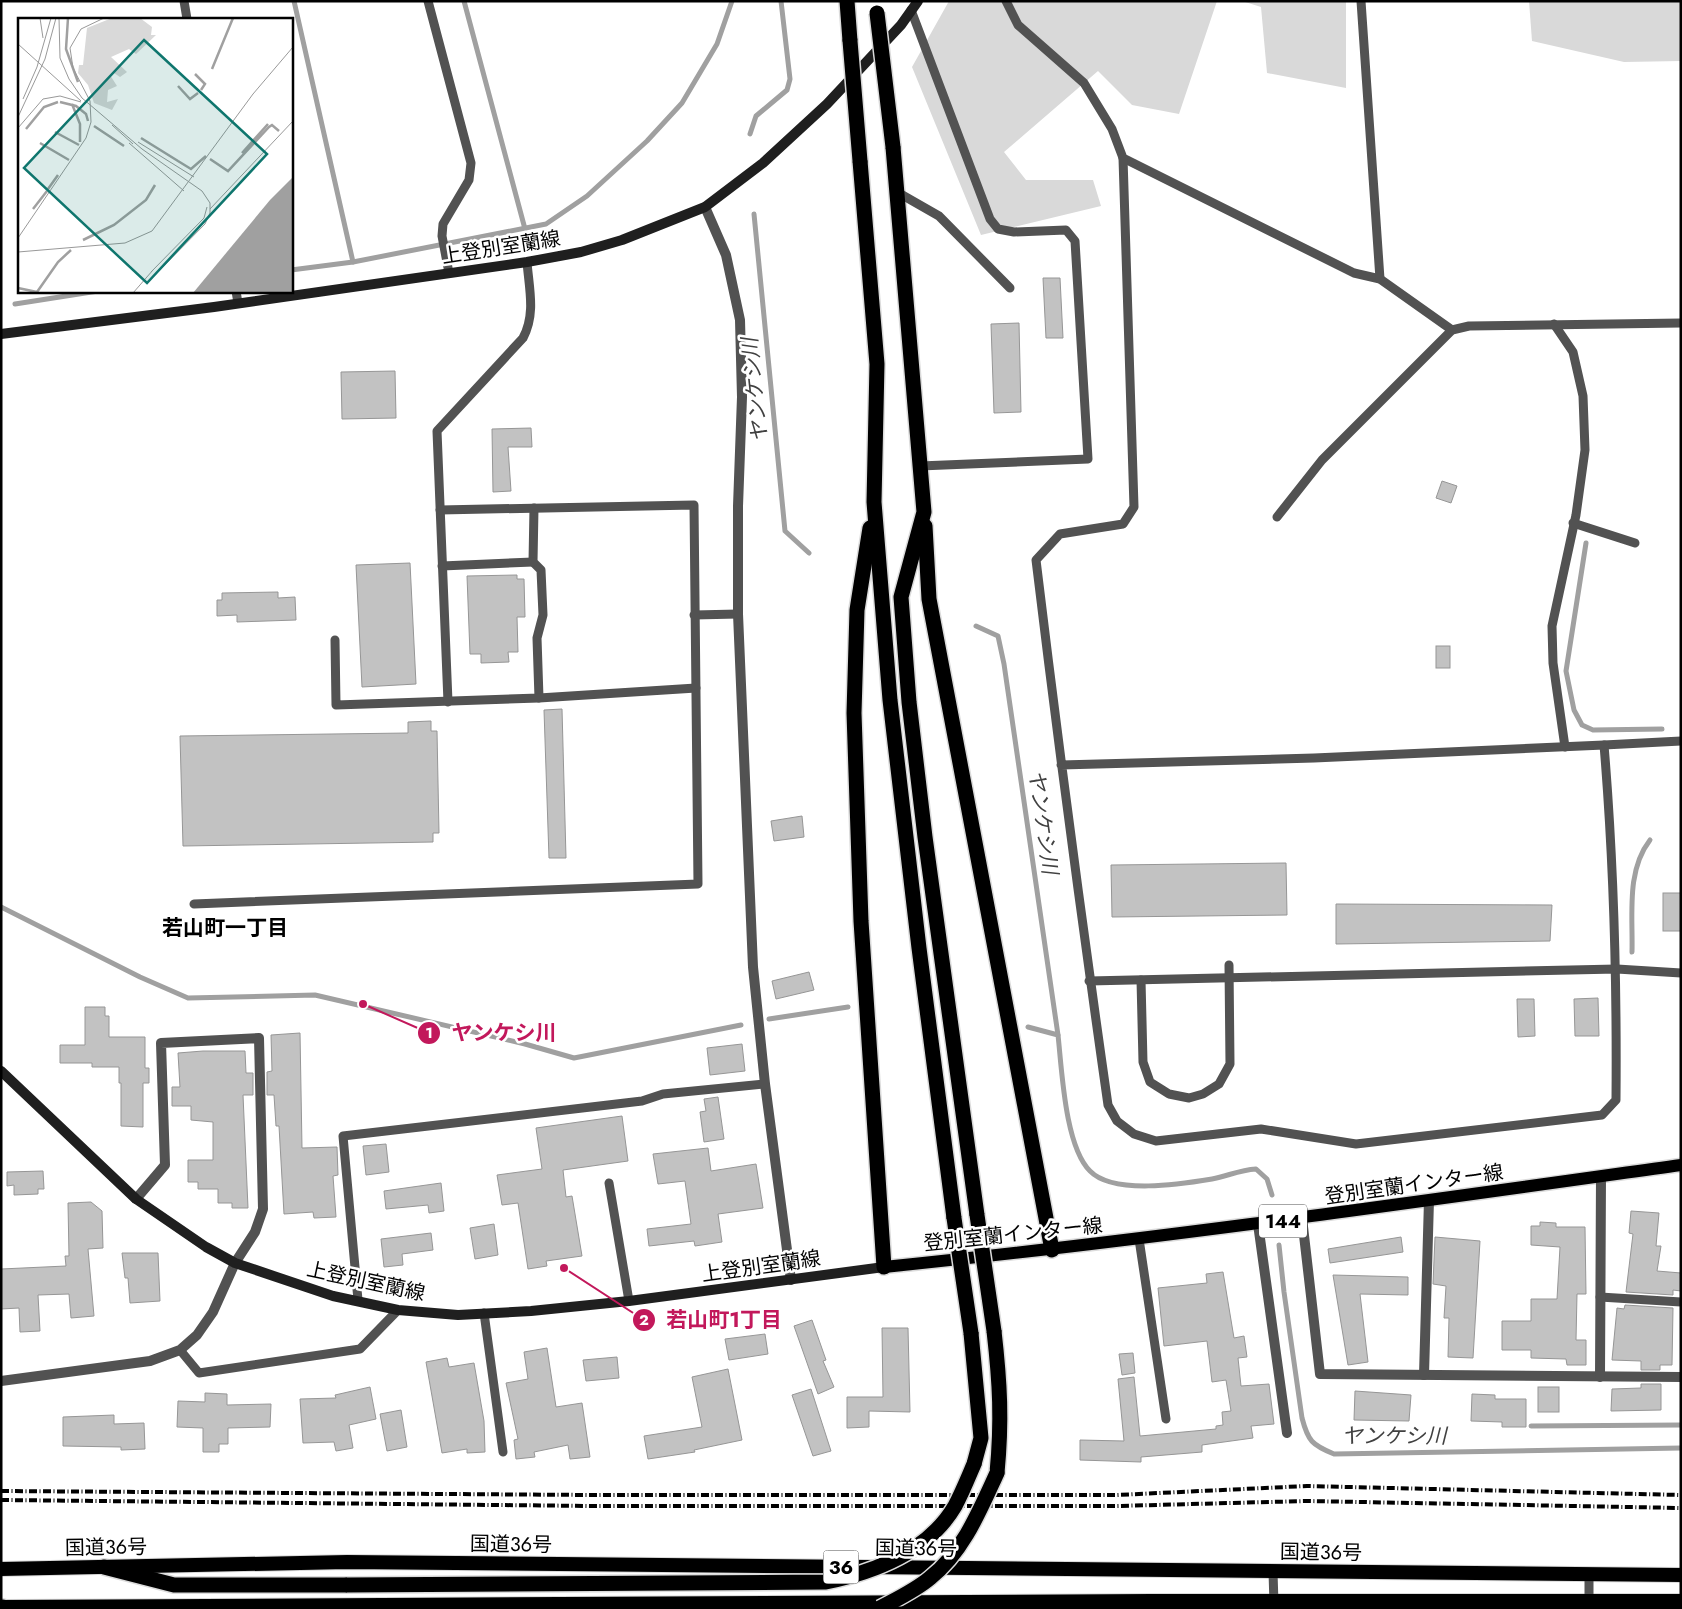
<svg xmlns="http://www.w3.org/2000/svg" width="1682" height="1609" font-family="Jost,'Noto Sans JP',sans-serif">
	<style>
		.green { fill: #d9d9d9 }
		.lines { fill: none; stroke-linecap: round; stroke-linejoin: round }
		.stream { stroke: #a0a0a0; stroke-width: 5 }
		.building { fill: #c2c2c2; stroke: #969696 }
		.primary-casing { stroke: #dbdbdb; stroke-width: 15 }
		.trunk-casing { stroke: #dbdbdb; stroke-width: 16 }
		.motorway-casing { stroke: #dbdbdb; stroke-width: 18 }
		.service { stroke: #525252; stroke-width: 9 }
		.minor { stroke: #525252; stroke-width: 10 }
		.tertiary { stroke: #525252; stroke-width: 10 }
		.secondary { stroke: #1f1f1f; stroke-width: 10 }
		.primary { stroke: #000; stroke-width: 12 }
		.trunk { stroke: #000; stroke-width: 14 }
		.motorway { stroke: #000; stroke-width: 15 }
		.rail { stroke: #000; stroke-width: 4; stroke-dasharray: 8 2.5 1 2.5; stroke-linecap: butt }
		.motorway-bridge-casing { stroke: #dbdbdb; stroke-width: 18; stroke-linecap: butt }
		.motorway-bridge { stroke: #000; stroke-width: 15 }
		.labels { text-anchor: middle; stroke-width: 5; stroke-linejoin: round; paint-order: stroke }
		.shield { fill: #fff; stroke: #4c4c4c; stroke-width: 1 }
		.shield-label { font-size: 19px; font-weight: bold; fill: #000 }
		.street-label { font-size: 20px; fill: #000; stroke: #fff }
		.water-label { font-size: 21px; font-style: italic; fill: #414141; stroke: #fff }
		.neighbourhood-label { font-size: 21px; font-weight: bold; fill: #000; stroke: #fff }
		.inset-river { fill: none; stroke: #a0a0a0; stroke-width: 2.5 }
		.inset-road { fill: none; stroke: #999; stroke-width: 1 }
		.view { fill: #0f766e; fill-opacity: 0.15; stroke: #0f766e; stroke-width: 2.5 }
		.inset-edge { fill: none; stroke: #000; stroke-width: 2.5 }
		.leader { fill: none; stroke: #c2185b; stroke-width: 2 }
		.callout-dot { fill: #c2185b; stroke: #fff; stroke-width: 2 }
		.mark-label { font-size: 15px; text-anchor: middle; font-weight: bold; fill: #fff }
		.callout-label { font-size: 21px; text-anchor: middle; font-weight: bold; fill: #c2185b; stroke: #fff; stroke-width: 5; stroke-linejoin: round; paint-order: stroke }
	</style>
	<rect width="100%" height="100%" fill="#fff"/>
	<g class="green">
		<path d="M949,1H1217L1179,114L1132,105L1098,71L1004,152L1026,180H1093L1101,206L981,235L912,67Z"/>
		<path d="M1242,1H1346V88L1267,73L1261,7Z"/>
		<path d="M1529,1H1681V61L1624,62L1532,41Z"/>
	</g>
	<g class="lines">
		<g class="stream">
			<path d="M294,1L353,262"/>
			<path d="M464,1L525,229"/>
			<path d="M750,134L756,116L787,90L790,79L781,1"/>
			<path d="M754,214L785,531L809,553"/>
			<path d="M291,270L353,262L546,224L587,196L647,141L682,103L717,44L732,1"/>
			<path d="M15,304L98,291"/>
			<path d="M1586,543L1566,671L1574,710L1582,725L1593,730L1662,729"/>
			<path d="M976,626L998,636L1004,664L1058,1035"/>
			<path d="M1,907L140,977L188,998L315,995L525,1044L574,1058L741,1025"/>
			<path d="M1632,952C1633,915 1626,871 1650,840"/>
			<path d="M769,1019L848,1007"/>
			<path d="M1028,1027L1058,1035C1062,1071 1065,1146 1090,1171C1113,1195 1182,1184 1212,1179C1228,1176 1239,1170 1256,1169L1267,1179L1272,1195"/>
			<path d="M1279,1245L1284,1292L1302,1418C1308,1441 1312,1445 1334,1454L1681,1448"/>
			<path d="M1531,1426L1681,1425"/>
		</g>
	</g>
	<g class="building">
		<path d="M1043,278H1060L1063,338H1046Z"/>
		<path d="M1019,323L1021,412L994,413L991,324Z"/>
		<path d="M395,371L396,418L342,419L341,372Z"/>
		<path d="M531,428L532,447H508L511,491L493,492L492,429Z"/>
		<path d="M1442,481L1457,486L1451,503L1436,498Z"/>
		<path d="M410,563L416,684L362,687L356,565Z"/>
		<path d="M517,575V579H524L525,617H517L518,652H508L509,662L481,663V654H470L467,576Z"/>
		<path d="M278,592V598L295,597L296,620L237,622V615L217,616V600H222V593Z"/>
		<rect x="1436" y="646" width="14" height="22"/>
		<path d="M562,709L566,858H549L544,710Z"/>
		<path d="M431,721V731H437L439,833H433V842L183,846L180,736L408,733V722Z"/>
		<path d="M802,816L804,837L774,841L771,821Z"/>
		<path d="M1286,863L1287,915L1112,917L1111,865Z"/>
		<rect x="1663" y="893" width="18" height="38"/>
		<path d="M1336,904L1552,905L1550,941L1336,944Z"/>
		<path d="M809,972L814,990L776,999L772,981Z"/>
		<path d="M1598,998L1599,1036H1575L1574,999Z"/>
		<path d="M1517,999H1534L1535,1036L1518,1037Z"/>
		<path d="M85,1007H105V1016H109V1037H145V1068H149V1083H143V1127L121,1126V1083H119V1067H92V1063H60V1045H85Z"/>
		<path d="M300,1033L302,1148L337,1147L338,1175L333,1176L336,1217L314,1218L313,1212L284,1214L279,1126H276L274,1095H267V1072L272,1071L271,1035Z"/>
		<path d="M742,1044L745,1071L710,1075L707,1048Z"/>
		<path d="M203,1051H245L246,1073H253V1095H243L248,1208H232V1203H218V1189H198V1182H188V1160H213V1122L191,1120V1106H172V1087H180L178,1053Z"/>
		<path d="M718,1097L724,1139L704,1142L700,1112L706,1111L704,1099Z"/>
		<path d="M622,1116L628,1161L563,1170L566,1197L572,1196L582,1256L546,1261L547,1266L528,1269L518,1203L502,1205L497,1175L542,1169L536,1128Z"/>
		<path d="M386,1144L389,1172L366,1175L363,1146Z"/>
		<path d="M708,1148L711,1171L756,1164L763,1208L718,1214L722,1242L695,1246L694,1241L649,1246L647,1229L691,1224L685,1181L658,1184L653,1154Z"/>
		<path d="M43,1171L44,1189H38V1194L14,1195V1185L7,1186V1172Z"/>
		<path d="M441,1183L444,1211L429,1213L428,1205L386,1209L384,1191Z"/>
		<path d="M91,1202L102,1211L103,1248L88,1249L94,1316L71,1318L69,1294L38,1295L40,1331L20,1332L19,1308L1,1309V1269L66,1266L65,1256H69L68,1203Z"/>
		<path d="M1631,1211L1659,1213L1656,1246H1661L1657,1271L1681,1273V1291L1673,1290V1295L1626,1292L1633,1234L1629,1233Z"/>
		<path d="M1540,1222L1556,1223V1227H1585L1586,1294H1577L1576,1340H1586V1365H1567L1566,1359L1531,1358V1350H1502V1321H1531V1299H1557L1560,1247L1531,1245V1226H1540Z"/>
		<path d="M494,1224L498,1255L475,1259L470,1228Z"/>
		<path d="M431,1233L433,1250L402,1254L403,1265L384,1267L381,1239Z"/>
		<path d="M1401,1237L1403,1252L1330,1263L1328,1249Z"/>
		<path d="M1435,1237L1480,1241L1473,1358L1448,1357L1449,1318H1444L1446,1286L1433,1284Z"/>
		<path d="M122,1253H158L160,1301L130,1303L128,1278H125Z"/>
		<path d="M1223,1272L1234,1338L1244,1336L1247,1357L1238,1358L1241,1386L1269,1384L1274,1424L1251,1426L1253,1438L1202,1445V1452L1141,1457V1462L1080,1460V1440L1124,1441L1118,1379L1134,1377L1140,1436L1216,1429V1426L1223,1425L1222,1412L1231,1411L1226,1380L1212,1382L1207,1341L1164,1346L1158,1288L1207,1283L1206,1274Z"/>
		<path d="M1333,1275L1408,1277V1295L1360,1294L1368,1362L1348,1365Z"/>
		<path d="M1625,1305L1673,1308L1672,1365H1660V1370H1641V1361L1612,1360L1617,1308L1624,1309Z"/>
		<path d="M812,1320L826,1360L823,1361L834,1387L818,1394L794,1326Z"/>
		<path d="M882,1328H908L910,1412L869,1411V1427L847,1428V1397H883Z"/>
		<path d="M765,1334L768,1354L729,1360L725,1339Z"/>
		<path d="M547,1348L556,1407L582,1403L590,1457L570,1459L568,1445L534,1452L535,1457L516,1459L514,1440L518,1439L506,1383L528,1379L524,1352Z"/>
		<path d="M1133,1353L1135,1373L1122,1375L1119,1354Z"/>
		<path d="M617,1357L619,1378L586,1381L583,1360Z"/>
		<path d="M447,1358L449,1367L474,1363L484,1421L485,1452L467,1453V1449L442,1453L426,1362Z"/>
		<path d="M728,1369L742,1440L694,1450L695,1452L648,1459L644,1436L702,1427L692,1377Z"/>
		<path d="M1641,1384H1661V1410L1611,1411L1612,1389L1641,1388Z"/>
		<path d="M370,1387L376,1419L349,1425L353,1448L336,1451L334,1442L303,1443L300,1399L336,1398L335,1395Z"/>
		<rect x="1538" y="1387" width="21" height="25"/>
		<path d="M811,1389L831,1451L813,1456L792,1395Z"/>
		<path d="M1355,1391L1411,1395L1409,1421L1354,1420Z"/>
		<path d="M205,1393L227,1394V1405L271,1404L270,1427L228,1428V1444H219V1452H203V1428L177,1427L178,1401L205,1402Z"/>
		<path d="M1472,1394L1495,1395V1399H1526V1427H1502V1422L1471,1421Z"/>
		<path d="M401,1410L407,1447L387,1451L380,1414Z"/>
		<path d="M114,1415V1424L144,1423L145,1449L121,1450V1447L63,1446V1417Z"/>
	</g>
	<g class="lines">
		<defs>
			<path id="primary" d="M884,1267C1151,1240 1416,1202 1681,1165"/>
			<g id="trunk">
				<path d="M1,1569L347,1562L1681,1575"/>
				<path d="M1,1607L1152,1601H1681"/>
			</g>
			<g id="motorway">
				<path d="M847,1L850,41"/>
				<path d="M893,147L924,512L901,597L909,702L925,837L977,1215"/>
				<path d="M860,161L877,364L874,502L890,700L919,948L954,1218"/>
				<path d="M925,526L929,599L1052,1250"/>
				<path d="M870,528L857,610L854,713L861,921L884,1267"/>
				<path d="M994,1331C1000,1383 1002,1421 997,1473"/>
				<path d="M971,1333L981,1438L974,1464"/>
				<path d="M104,1567L174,1585H347"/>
				<path d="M3,1607L4,1608"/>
			</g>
		</defs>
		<use href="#primary" class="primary-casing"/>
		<use href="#trunk" class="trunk-casing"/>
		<use href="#motorway" class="motorway-casing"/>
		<g class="service">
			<path d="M184,1L187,19"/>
			<path d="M428,1L471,163L469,180L443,224L442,236L449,273"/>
			<path d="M1006,1L1018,25L1084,83L1112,129L1123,158L1354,273L1380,279L1452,330"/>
			<path d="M1361,1L1380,279"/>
			<path d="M911,10L990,219L998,229L1014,232L1066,230L1075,241L1088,459L920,466"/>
			<path d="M897,192L939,216L1010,288"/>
			<path d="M236,291L238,303"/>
			<path d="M1554,324L1573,352L1583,396L1585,450L1576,515L1552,626L1553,663L1565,747"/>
			<path d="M534,508L533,562L541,570L543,615L537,638L539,698"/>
			<path d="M1277,517L1322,460L1452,330L1469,326L1681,323"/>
			<path d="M1573,523L1635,543"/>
			<path d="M442,566L533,562"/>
			<path d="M694,615L738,614"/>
			<path d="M335,640L336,705L539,698L696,688"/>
			<path d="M448,702L437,431L523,338C536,314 529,288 527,262"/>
			<path d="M1604,745L1681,741"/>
			<path d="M1061,765L1314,758L1604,745C1614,865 1617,980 1616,1100L1602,1115L1356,1144L1261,1129L1156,1141L1134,1134L1117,1121L1108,1105C1082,923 1058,742 1036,560L1060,534L1123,524L1134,507L1123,158"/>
			<path d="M194,904L698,884L694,505L440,510"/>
			<path d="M1141,980L1143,1062L1150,1082L1169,1094L1189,1098L1203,1094L1219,1084L1230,1064L1229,965"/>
			<path d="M1089,981L1617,969L1681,973"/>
			<path d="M609,1183L629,1301"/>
			<path d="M1139,1239L1166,1419"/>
			<path d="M1600,1297L1681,1302"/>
			<path d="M358,1300L343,1136L642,1101L663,1094L765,1084"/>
			<path d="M484,1313L503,1452"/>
			<path d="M180,1350L199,1373L360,1349L398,1310"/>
			<path d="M1273,1572L1274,1604"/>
			<path d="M1589,1605V1575"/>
		</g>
		<g class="minor">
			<path d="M136,1199L165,1165L161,1043L259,1038L263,1209L255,1232L235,1263"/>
			<path d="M1302,1218L1320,1374L1681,1377"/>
			<path d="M1258,1224L1287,1433"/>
			<path d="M1424,1375L1429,1200"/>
			<path d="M1600,1377L1601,1176"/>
		</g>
		<g class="tertiary">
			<path d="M705,207L726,255L740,320L742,397L738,506V614L753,967L765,1084L791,1280"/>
			<path d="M1,1381L150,1361L180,1350L197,1335L213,1312L235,1263"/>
		</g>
		<g class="secondary">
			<path d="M1,334L214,307L527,262L581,252L622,240L705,207L763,163L827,104L901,25L918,1"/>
			<path d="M1,1071L136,1199L206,1247L235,1263L333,1296L398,1310L458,1315L531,1311L629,1301L884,1267"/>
		</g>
		<use href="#primary" class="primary"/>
		<use href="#trunk" class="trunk"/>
		<use href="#motorway" class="motorway"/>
		<g class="rail">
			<path d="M1,1491L593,1495H1117L1307,1486L1681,1495"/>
			<path d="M1,1500L595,1506H1117L1307,1501L1681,1508"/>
		</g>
		<defs>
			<g id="motorway-bridge">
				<path d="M877,13L893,147"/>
				<path d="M850,41L860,161"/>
				<path d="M977,1215L994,1331"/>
				<path d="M954,1218L971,1333"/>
				<path d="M347,1585L826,1582C875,1572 928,1552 955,1506C962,1493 968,1478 974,1464"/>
				<path d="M880,1608C897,1599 916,1590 930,1578C963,1552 980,1510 997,1473"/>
			</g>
		</defs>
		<use href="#motorway-bridge" class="motorway-bridge-casing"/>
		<use href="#motorway-bridge" class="motorway-bridge"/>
	</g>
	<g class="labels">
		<g class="shield">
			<rect x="1259" y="1204.5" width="48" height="33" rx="4"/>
			<rect x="823.5" y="1550.5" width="35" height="33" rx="4"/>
		</g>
		<g class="shield-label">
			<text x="1283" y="1228">144</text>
			<text x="841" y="1574">36</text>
		</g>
		<g class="street-label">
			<text transform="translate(501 247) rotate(-9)" y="7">上登別室蘭線</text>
			<text transform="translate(1414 1184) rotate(-8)" y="7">登別室蘭インター線</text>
			<text transform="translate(1013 1234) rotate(-6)" y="7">登別室蘭インター線</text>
			<text transform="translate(761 1266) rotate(-8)" y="7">上登別室蘭線</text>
			<text transform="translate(366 1281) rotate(12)" y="7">上登別室蘭線</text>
			<text transform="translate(511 1544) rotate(1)" y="7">国道36号</text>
			<text transform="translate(106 1547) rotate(-1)" y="7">国道36号</text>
			<text transform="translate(916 1548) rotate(1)" y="7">国道36号</text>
			<text transform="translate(1321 1552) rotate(1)" y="7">国道36号</text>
		</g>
		<g class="water-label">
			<text transform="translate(755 390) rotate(-96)" y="7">ヤンケシ川</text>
			<text transform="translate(1043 822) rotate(82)" y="7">ヤンケシ川</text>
			<text x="1394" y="1443">ヤンケシ川</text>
		</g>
		<g class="neighbourhood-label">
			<text x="225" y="935">若山町一丁目</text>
		</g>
	</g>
	<g transform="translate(18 18)">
		<rect width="275" height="275" fill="#fff"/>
		<path d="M94,0H122L134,9L133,17H138L118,36L111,31L93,39L109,54L102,59L96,55L92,57L99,68L90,72L89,84L100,81L94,92L76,85L70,67L60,55L61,47H65L69,10Z" fill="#d9d9d9"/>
		<path d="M275,159V275H175L252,182Z" fill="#a0a0a0"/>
		<path class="inset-river" d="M50,0L48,31L60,64M194,51L215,0M177,56L187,66L183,72M160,68L172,81L180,75M42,84L58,88L68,96L70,103M54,86L62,106V124M76,108L106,128M8,111L26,89L40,84M37,114L61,127M123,120L160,143M22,125L51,142M224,135L250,106M192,141L210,153L251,109L254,107L261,113M160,143L173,151L188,138M30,171L40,157M15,191L29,173M65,222L96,207L128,182L137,167M0,270L19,274L40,244L53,232"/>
		<path class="inset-road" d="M22,0L25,20M41,0L42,40L51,61L64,80L124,131L184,173L192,185V195L187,206L129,265M0,26L63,83M5,81L19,49L33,0M0,99L27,41L38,0M94,107L115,126M0,110L25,81L42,78L63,84M120,124L176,159M111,125L166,173M192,191L275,103M0,220L68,120L73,104L72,83L55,50L52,30L63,11L86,0M0,234L107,225L134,213L235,76L275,29M133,254L186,200L189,189M115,275L135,252"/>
		<path class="view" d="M126,22L249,136L129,265L6,150Z"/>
		<rect width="275" height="275" class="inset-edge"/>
	</g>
	<path class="leader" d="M363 1004L429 1033M564 1268L644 1320"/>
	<g class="callout-dot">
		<circle cx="363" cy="1004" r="5"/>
		<circle cx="564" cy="1268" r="5"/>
		<circle cx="429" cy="1033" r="12"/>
		<circle cx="644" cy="1320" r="12"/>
	</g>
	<g class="mark-label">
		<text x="429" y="1038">1</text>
		<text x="644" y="1325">2</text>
	</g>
	<g class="callout-label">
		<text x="504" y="1040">ヤンケシ川</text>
		<text x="724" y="1327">若山町1丁目</text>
	</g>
	<rect width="1682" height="1609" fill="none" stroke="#000000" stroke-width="5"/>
</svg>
